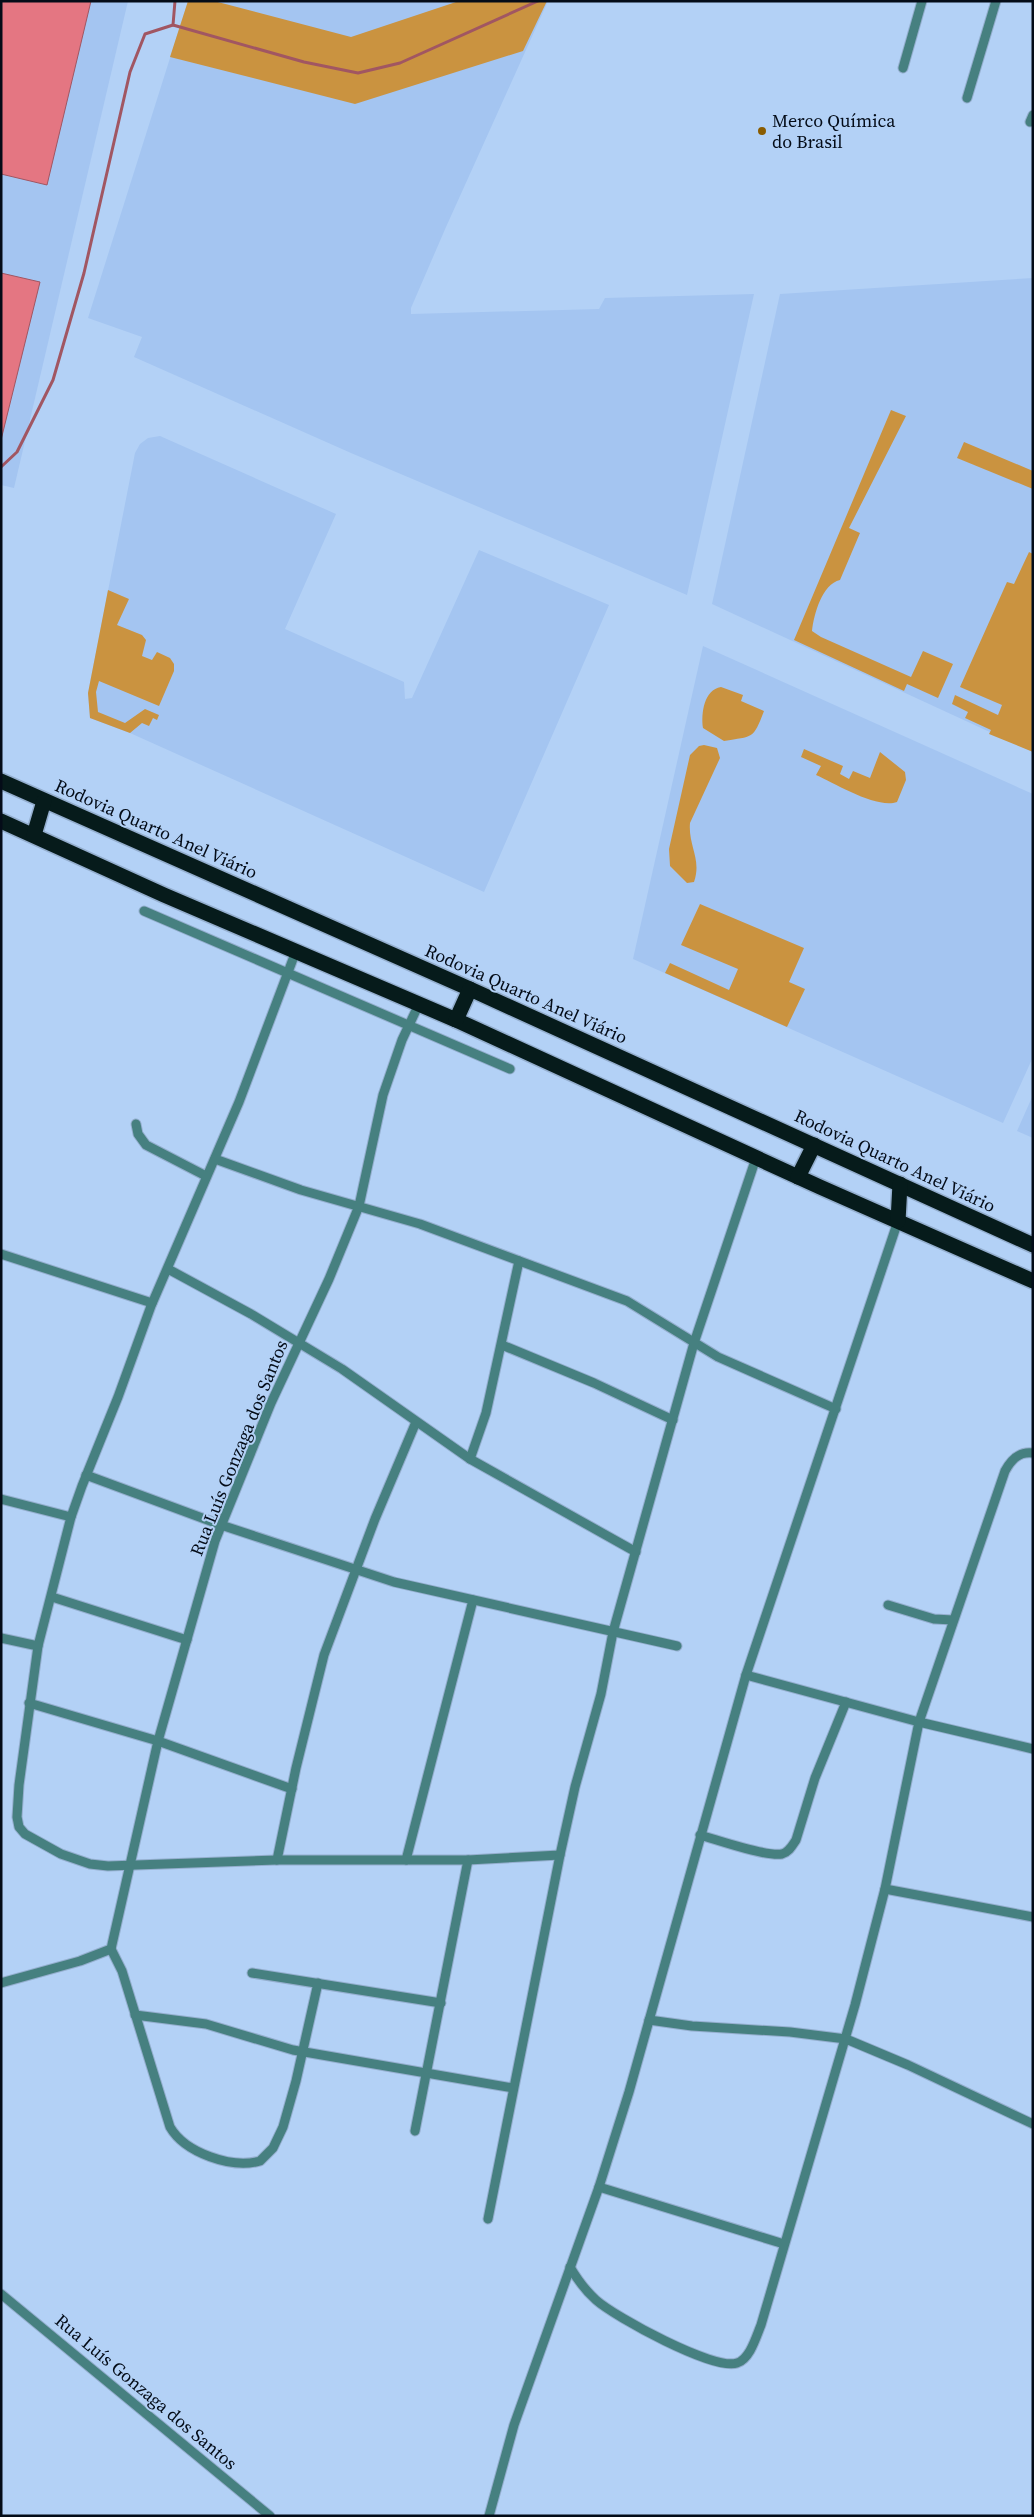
<svg xmlns="http://www.w3.org/2000/svg" width="1034" height="2517" font-family="'Source Serif 4',serif">
	<style>
		.built { fill: #a4c5f1 }
		.green { fill: #ca9340 }
		.water { fill: #e47682; stroke: #a15662 }
		.lines { fill: none; stroke-linecap: round; stroke-linejoin: round }
		.stream { stroke: #a15662; stroke-width: 3 }
		.street-casing { stroke: #94aece; stroke-width: 11 }
		.highway-casing { stroke: #94aece; stroke-width: 18 }
		.street { stroke: #468080; stroke-width: 9 }
		.highway { stroke: #061b1b; stroke-width: 15 }
		.poi-dot { fill: #8a5c00; stroke: #b3d1f6; stroke-width: 2 }
		.labels { text-anchor: middle; stroke-width: 4; stroke-linejoin: round; paint-order: stroke }
		.poi-label { font-size: 18px; fill: #040c18; stroke: #b3d1f6; text-anchor: start }
		.street-label { font-size: 18px; fill: #040c18; stroke: #b3d1f6 }
	</style>
	<rect width="100%" height="100%" fill="#b3d1f6"/>
	<g class="built">
		<path d="M1,1H128L14,488L1,485Z"/>
		<path d="M188,1H548L446,227L411,308V314L599,309L605,298L754,294L687,595L351,453L134,357L142,337L88,318Z"/>
		<path d="M1033,278V752L712,604L780,294Z"/>
		<path d="M160,436L336,514L285,629L404,682L405,699L412,698L479,550L609,605L484,892L130,733L90,718L88,693L135,453L140,444L148,438Z"/>
		<path d="M703,646L1033,794V1057L1003,1123L633,959Z"/>
		<path d="M1033,1095V1138L1017,1131Z"/>
	</g>
	<g class="green">
		<path d="M188,1H214L351,37L459,1H547L523,51L355,104L170,57Z"/>
		<path d="M891,410L906,416L849,528L860,533L840,580C822,584 814,614 812,631L821,637L911,677L923,651L953,664L938,698L907,684L904,691L794,640Z"/>
		<path d="M964,442L1033,471V489L957,458Z"/>
		<path d="M1029,552L1033,554V752L989,734L991,730L965,718L968,712L952,704L955,695L998,715L1002,705L960,687L1007,582L1014,584Z"/>
		<path d="M108,590L129,599L117,625L142,635L146,640L142,656L152,660L157,652L170,658L174,664V671L159,706L99,681L96,692L98,712L125,723L145,709L159,715L157,720L153,718L149,726L142,723L130,733L90,718L88,693Z"/>
		<path d="M721,687L743,695L741,701L764,711C753,740 753,736 724,741L703,728C701,713 704,690 721,687Z"/>
		<path d="M704,745L717,748L720,758L690,823C688,846 702,859 694,882L687,883L670,866L669,849L690,755L699,746Z"/>
		<path d="M804,749L843,766L840,774L849,779L853,771L870,778L880,752L905,772L906,780L897,802C877,809 836,784 816,775L821,766L801,757Z"/>
		<path d="M700,904L804,948L789,982L805,989L787,1027L665,973L670,963L729,990L738,969L681,945Z"/>
	</g>
	<g class="water">
		<path d="M1,1H91L47,185L1,174Z"/>
		<path d="M1,273L40,282L1,440Z"/>
	</g>
	<g class="lines">
		<g class="stream">
			<path d="M175,1L173,25L304,62L358,73L400,63L538,1"/>
			<path d="M1,467L17,452L53,380L84,273L130,72L145,34L173,25"/>
		</g>
		<defs>
			<g id="street">
				<path d="M903,68L922,1"/>
				<path d="M967,98L996,1"/>
				<path d="M1030,122L1033,115"/>
				<path d="M144,911L510,1069"/>
				<path d="M296,951L239,1102L151,1306L118,1397L82,1486L71,1517L38,1646L19,1785L17,1817L19,1827L25,1834L61,1854L90,1864L108,1866L277,1860H468L560,1855"/>
				<path d="M136,1124L138,1134L146,1145L206,1176"/>
				<path d="M215,1159L301,1190L420,1224L627,1301L718,1357L836,1409"/>
				<path d="M1,1254L152,1303"/>
				<path d="M168,1269L251,1314L342,1369L470,1459L636,1552"/>
				<path d="M502,1345L594,1383L673,1420"/>
				<path d="M470,1459L486,1413L519,1261"/>
				<path d="M86,1475L221,1525L394,1582L677,1646"/>
				<path d="M1,1499L71,1517"/>
				<path d="M52,1597L187,1640"/>
				<path d="M888,1605L934,1619L953,1620"/>
				<path d="M1,1638L38,1646"/>
				<path d="M746,1675L919,1722L1033,1749"/>
				<path d="M29,1703L158,1741L292,1789"/>
				<path d="M700,1835C718,1840 766,1857 782,1854C789,1852 792,1846 796,1840L815,1778L846,1702"/>
				<path d="M277,1860L296,1768L324,1655L375,1519L416,1422"/>
				<path d="M406,1860L473,1600"/>
				<path d="M885,1889L1033,1917"/>
				<path d="M111,1949L122,1971L170,2127C185,2153 232,2169 260,2161L273,2148L283,2127L296,2081L318,1983"/>
				<path d="M252,1973L441,2003"/>
				<path d="M1,1983L80,1961L111,1949L158,1741L215,1541L271,1403L329,1279L359,1206L383,1095L402,1040L419,1004"/>
				<path d="M135,2015L206,2024L293,2050L513,2088"/>
				<path d="M649,2020L692,2026L790,2032L846,2039L908,2065L1033,2124"/>
				<path d="M415,2131L468,1860"/>
				<path d="M599,2187L784,2244"/>
				<path d="M488,2219L560,1855L575,1787L601,1694L613,1632L694,1343L756,1158"/>
				<path d="M570,2267C577,2279 586,2291 596,2300C615,2317 714,2371 737,2363C750,2359 756,2337 761,2325L855,2005L885,1889L919,1722L1005,1471C1011,1460 1019,1451 1033,1453"/>
				<path d="M1,2294L270,2516"/>
				<path d="M489,2516L514,2425L599,2187L629,2092L746,1675L898,1221"/>
			</g>
			<g id="highway">
				<path d="M1,781L470,989L1033,1245"/>
				<path d="M1,821L164,895L456,1020L820,1187L1033,1281"/>
				<path d="M34,835L44,801"/>
				<path d="M456,1020L470,989"/>
				<path d="M798,1177L814,1145"/>
				<path d="M898,1221L900,1184"/>
			</g>
		</defs>
		<use href="#street" class="street-casing"/>
		<use href="#highway" class="highway-casing"/>
		<use href="#street" class="street"/>
		<use href="#highway" class="highway"/>
	</g>
	<circle class="poi-dot" cx="762" cy="131" r="5"/>
	<g class="labels">
		<g class="poi-label">
			<text x="772" y="127">Merco Química<tspan x="772" dy="21">do Brasil</tspan></text>
		</g>
		<g class="street-label">
			<text transform="translate(156 829) rotate(24)" y="6">Rodovia Quarto Anel Viário</text>
			<text transform="translate(526 994) rotate(24)" y="6">Rodovia Quarto Anel Viário</text>
			<text transform="translate(895 1161) rotate(25)" y="6">Rodovia Quarto Anel Viário</text>
			<text transform="translate(239 1448) rotate(-68)" y="6">Rua Luís Gonzaga dos Santos</text>
			<text transform="translate(146 2392) rotate(40)" y="6">Rua Luís Gonzaga dos Santos</text>
		</g>
	</g>
	<rect width="1034" height="2517" fill="none" stroke="#040c18" stroke-width="5"/>
</svg>
